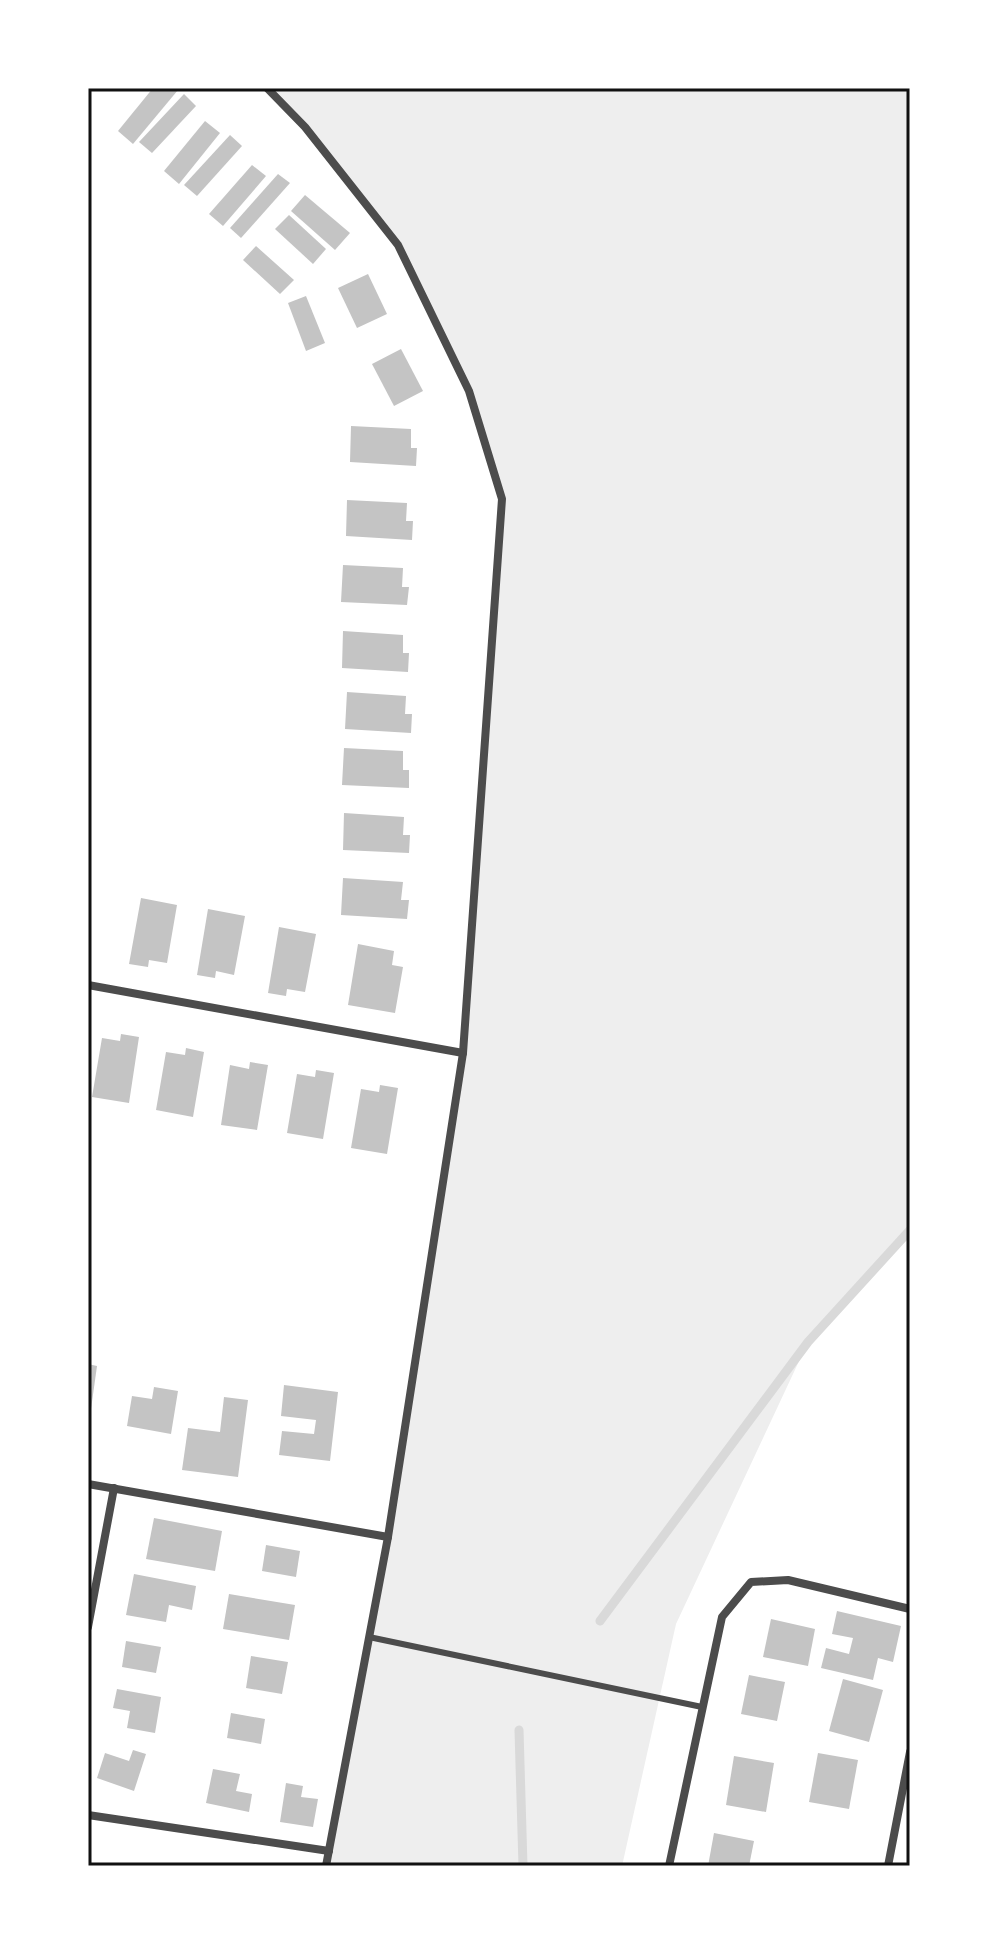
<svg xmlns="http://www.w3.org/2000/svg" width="998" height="1954" font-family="Lato,sans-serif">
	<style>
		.green { fill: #eee }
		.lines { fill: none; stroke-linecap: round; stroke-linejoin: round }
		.stream { stroke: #d9d9d9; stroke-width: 9 }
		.building { fill: #c4c4c4 }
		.service { stroke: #4c4c4c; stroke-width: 6 }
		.minor { stroke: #4c4c4c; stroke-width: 8 }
		.neatline { fill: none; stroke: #111; stroke-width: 3 }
	</style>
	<rect width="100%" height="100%" fill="#fff"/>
	<path class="green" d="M267,88H910V1230L808,1342L676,1624L622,1866H326L388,1537L463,1053L502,500L469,391L398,245L305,127Z"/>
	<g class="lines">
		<g class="stream">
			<path d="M600,1621L808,1342L910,1230"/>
			<path d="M519,1730L523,1866"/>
		</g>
	</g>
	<g class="building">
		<path d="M153,88L178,90L133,144L118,131Z"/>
		<path d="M184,94L196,106L152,153L139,142Z"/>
		<path d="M205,121L220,133L179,184L164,171Z"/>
		<path d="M230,135L242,146L197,196L184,185Z"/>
		<path d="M252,165L266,176L223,226L209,214Z"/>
		<path d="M278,174L290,183L241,238L230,228Z"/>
		<path d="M305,195L350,233L335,250L291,211Z"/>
		<path d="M289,215L326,249L313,264L275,229Z"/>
		<path d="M256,246L294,280L280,294L243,260Z"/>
		<path d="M368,274L387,314L357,328L338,288Z"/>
		<path d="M306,296L325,343L306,351L288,303Z"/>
		<path d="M401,349L423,391L394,406L372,364Z"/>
		<path d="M351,426L411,429V448H417L416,466L350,462Z"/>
		<path d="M347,500L407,503L406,521H413L412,540L346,536Z"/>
		<path d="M343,565L403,568L402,587H409L407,605L341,602Z"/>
		<path d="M343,631L403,635V653H409L408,672L342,668Z"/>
		<path d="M347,692L406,696L405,714H412L411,733L345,729Z"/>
		<path d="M344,748L403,751V770H409V788L342,785Z"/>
		<path d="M344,813L404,817L403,835H410L409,853L343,850Z"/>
		<path d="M343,878L403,882L401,900H409L407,919L341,915Z"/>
		<path d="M141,898L177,905L167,963L149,960L148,967L129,964Z"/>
		<path d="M208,909L245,916L234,975L216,971L215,978L197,975Z"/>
		<path d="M279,927L316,934L305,992L287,989L286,996L268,993Z"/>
		<path d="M358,944L394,951L392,965L403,967L395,1013L348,1005Z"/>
		<path d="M121,1034L139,1037L129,1103L92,1097L102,1038L120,1041Z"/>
		<path d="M186,1048L204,1052L193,1117L156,1110L166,1052L185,1055Z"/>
		<path d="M250,1062L268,1065L257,1130L221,1125L230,1065L249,1069Z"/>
		<path d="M316,1070L334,1073L323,1139L287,1133L297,1074L315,1077Z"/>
		<path d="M380,1085L398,1088L387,1154L351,1148L361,1089L379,1092Z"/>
		<path d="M88,1364L97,1366L91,1409L88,1408Z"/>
		<path d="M284,1385L338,1392L330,1461L279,1455L282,1431L314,1434L316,1420L281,1416Z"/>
		<path d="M154,1387L178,1391L171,1434L127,1426L132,1396L152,1399Z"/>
		<path d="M224,1397L248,1400L238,1477L182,1470L188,1428L220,1432Z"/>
		<path d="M154,1518L222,1531L215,1571L146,1559Z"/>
		<path d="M266,1545L300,1551L296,1577L262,1571Z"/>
		<path d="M134,1574L196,1586L192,1610L169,1605L166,1622L126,1615Z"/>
		<path d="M229,1594L295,1605L289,1640L223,1629Z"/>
		<path d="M837,1611L901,1626L893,1662L878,1658L873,1680L821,1668L826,1648L849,1654L853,1638L832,1634Z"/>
		<path d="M771,1619L815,1629L808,1666L763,1657Z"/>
		<path d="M126,1641L161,1647L156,1673L122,1667Z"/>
		<path d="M251,1656L288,1662L282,1694L246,1688Z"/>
		<path d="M749,1675L785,1682L777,1721L741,1714Z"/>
		<path d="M843,1679L883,1690L869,1742L829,1731Z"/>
		<path d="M117,1689L161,1697L155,1733L127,1728L130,1711L113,1708Z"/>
		<path d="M231,1713L265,1719L261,1744L227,1738Z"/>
		<path d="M133,1750L146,1754L134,1791L97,1778L105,1753L129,1761Z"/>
		<path d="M818,1753L858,1760L849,1809L809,1802Z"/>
		<path d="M734,1756L774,1763L766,1812L726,1805Z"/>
		<path d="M213,1769L240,1774L236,1791L252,1794L249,1812L206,1803Z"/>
		<path d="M286,1783L303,1786L301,1797L318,1799L313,1827L280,1822Z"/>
		<path d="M714,1833L754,1841L749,1866H708Z"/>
	</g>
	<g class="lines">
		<path class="service" d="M369,1637L702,1707"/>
		<g class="minor">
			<path d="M267,88L305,127L398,245L469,391L502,499L463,1053L388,1537L326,1866"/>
			<path d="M88,985L463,1053"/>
			<path d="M88,1484L388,1537"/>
			<path d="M88,1627L114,1488"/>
			<path d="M88,1815L329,1851"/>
			<path d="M669,1866L722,1617L751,1582L788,1580L910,1609"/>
			<path d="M888,1866L910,1752"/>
		</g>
	</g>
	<rect width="998" height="1954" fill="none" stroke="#ffffff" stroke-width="180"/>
	<rect x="90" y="90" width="818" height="1774" class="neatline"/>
</svg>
